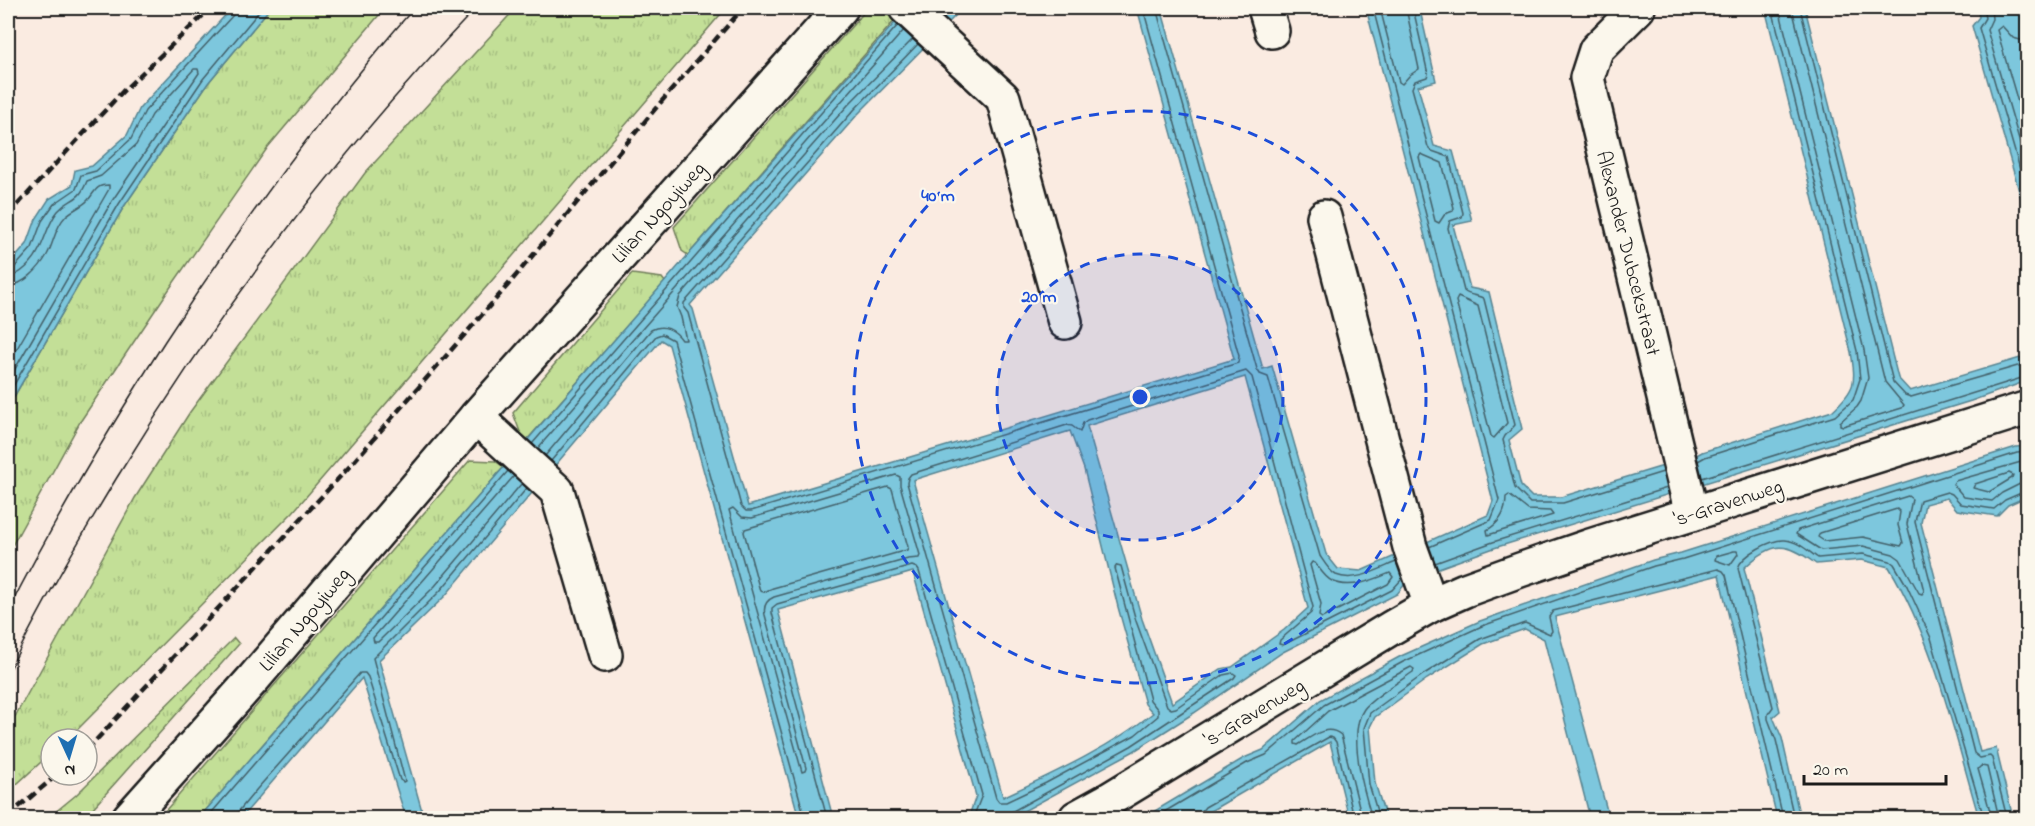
<svg xmlns="http://www.w3.org/2000/svg" width="2035" height="826" font-family="'Indie Flower',sans-serif">
	<style>
		.grass { fill: url(#grass-tufts); stroke: #707e5a; stroke-width: 1.5 }
		.water { fill: #7dc7dd; stroke: #568390; stroke-width: 1.5; fill-rule: evenodd }
		.lines { fill: none; stroke-linecap: round; stroke-linejoin: round }
		.shore { stroke: #436069; stroke-width: 1.5 }
		.minor-casing { stroke: #1c1c1c; stroke-width: 38 }
		.minor { stroke: #fbf7ec; stroke-width: 33 }
		.tram { stroke: #1c1c1c; stroke-width: 1.5 }
		.rail { stroke: #1c1c1c; stroke-width: 4.5; stroke-dasharray: 9 4.5; stroke-linecap: butt }
		.ring { fill: none; stroke: #1d4ed8; stroke-width: 3; stroke-dasharray: 10 8 }
		.labels { text-anchor: middle; stroke-width: 4.5; stroke-linejoin: round; paint-order: stroke }
		.street-label { font-size: 21px; fill: #1c1c1c; stroke: #fbf7ec }
		.centre { fill: #1d4ed8; stroke: #fbf7ec; stroke-width: 3 }
		.ring-label { font-size: 18px; text-anchor: middle; font-weight: bold; fill: #1d4ed8; stroke: #fbf7ec; stroke-width: 4.5; stroke-linejoin: round; paint-order: stroke }
	</style>
	<defs>
		<pattern id="grass-tufts" width="24" height="20" patternUnits="userSpaceOnUse" patternTransform="scale(1.5)"><rect width="24" height="20" fill="#c3df97"/><path d="M3 7l-1-3M5 7V3M7 7l1-3M15 17l-1-3M17 17v-4M19 17l1-3" fill="none" stroke="#a7bf82"/></pattern>
	</defs>
	<rect width="100%" height="100%" fill="#faebe1"/>
	<filter id="ink" filterUnits="userSpaceOnUse"><feTurbulence type="fractalNoise" baseFrequency=".0167" numOctaves="2"/><feDisplacementMap in="SourceGraphic" scale="12" xChannelSelector="R" yChannelSelector="G"/><feConvolveMatrix kernelMatrix="1 2 1 2 8 2 1 2 1" color-interpolation-filters="sRGB"/></filter>
	<g filter="url(#ink)">
		<g class="grass">
			<path d="M270,8H385L268,147L170,288L80,422L8,553V407L123,208L208,83Z"/>
			<path d="M516,8H726L293,512L77,730L67,739H51V753L8,792V732L11,724L135,498L190,412L365,173Z"/>
			<path d="M867,9L869,12L895,15L896,19L688,255L682,251L674,227Z"/>
			<path d="M632,274L662,278L665,282L526,441L520,432L513,413Z"/>
			<path d="M470,460L495,461L504,467L199,818H159Z"/>
			<path d="M234,638L239,644L84,818H48L76,795Z"/>
		</g>
		<g class="water">
			<path d="M232,8H270L208,83L123,208L8,407V266L27,244L36,219L49,199L72,185L75,170L92,166L127,135L140,108Z"/>
			<path d="M908,8H963L858,114L690,305L693,309L748,506L1234,359L1137,8H1161L1263,369L1272,366L1326,554L1338,569L1361,571L1488,515L1493,501L1366,8H1405L1420,10L1436,81L1418,86L1434,146L1453,151L1472,221L1453,225L1470,288L1489,292L1522,429L1509,440L1521,486L1532,497H1561L1693,457L1702,452L1832,411C1856,389 1856,383 1851,352L1765,8H1805L1898,378L1910,391L2027,356V381L1971,401L1494,548L1436,569L1405,584L1397,594L1283,652L1194,713L1134,751L1011,818H959L970,813L976,796L913,572L778,610L833,818H799L669,345L661,340L445,596L379,660L424,818H406L362,678L241,818H199L688,255ZM1245,377L1308,608L1284,630L1232,667L1221,669L1172,703L1142,619L1087,426ZM1070,431L1084,469L1118,607L1145,704L1153,713C1109,748 1054,773 1003,797L913,480Z"/>
			<path d="M1977,8H2022L2027,29V219L1972,26L1979,17Z"/>
			<path d="M2027,446V494L2024,498L2008,505L1997,516L1957,510L1947,498L1925,504L1921,523L1980,752L1996,748L2013,818H1979C1954,733 1935,643 1889,567L1862,560L1816,564C1786,541 1773,541 1744,568L1780,711L1773,717L1782,738L1800,818H1777L1719,575L1555,617L1609,818H1590L1544,639L1525,629L1483,644L1427,679L1375,717L1370,727L1375,783L1386,818H1349L1330,742L1207,813L1208,818H1143L1244,758L1263,750L1320,700L1401,656L1480,621L1653,560L1681,553L2016,447Z"/>
		</g>
		<g class="lines">
			<g class="shore">
				<path d="M1156,8L1257,369L1260,374L1268,377L1320,556C1324,562 1330,572 1336,575C1355,583 1379,569 1396,562"/>
				<path d="M1373,8L1499,500L1491,520L1429,547"/>
				<path d="M1380,8L1399,82L1402,84L1410,75L1419,69L1406,8"/>
				<path d="M1413,8L1428,74L1427,77L1415,81L1412,88L1428,147L1432,151L1449,157L1463,213L1462,217L1450,221L1448,228L1464,291C1470,297 1479,294 1484,299L1515,425L1505,436L1503,440L1515,488L1530,503H1563L1663,472"/>
				<path d="M1779,8L1864,350L1868,378L1861,401L1857,407L1840,422V425L1843,426L1902,408L1904,405L1885,382L1792,8"/>
				<path d="M1800,8L1893,382L1905,395L1911,397L2028,363"/>
				<path d="M1983,8L1985,18L1979,28L2028,197"/>
				<path d="M1991,8L1992,19L1987,30L2028,170"/>
				<path d="M2028,42L2013,38L2002,26L1997,30L2028,137"/>
				<path d="M918,44L854,110L684,303V308L688,313L741,506L746,511H751L1238,363L1239,356L1143,8"/>
				<path d="M1421,154L1442,163L1454,208L1453,211L1445,214L1439,223L1435,221L1419,157Z"/>
				<path d="M8,269L14,268L32,248L42,221L54,204L76,189L81,175L96,171L131,139L145,111L234,14L236,8"/>
				<path d="M8,277C20,276 34,261 39,250C46,237 48,223 58,211C70,197 78,204 87,181L101,176L136,145L152,115L194,69H198L199,73L112,201L8,381"/>
				<path d="M8,286C24,285 39,269 47,255C54,243 55,227 65,217C71,210 82,207 88,200C96,191 95,185 109,185V189L8,364"/>
				<path d="M1458,297L1478,306L1507,423L1494,438L1491,436L1456,301Z"/>
				<path d="M8,395L119,204L203,79L262,8"/>
				<path d="M532,444L898,25"/>
				<path d="M537,449L904,30"/>
				<path d="M545,456L651,330C663,323 675,330 682,340H686L681,317L677,307L680,296L848,105L913,39"/>
				<path d="M2028,460L1955,481L1953,484L1964,497L1992,501L2002,493L2020,484L2028,483"/>
				<path d="M551,461L656,336L662,334L673,340L805,818"/>
				<path d="M1698,461L1705,457L1835,416L1853,400L1860,379L1857,351L1772,8"/>
				<path d="M2009,473L2013,475L2012,478L1989,492L1973,488L1975,484Z"/>
				<path d="M896,475L900,477V485L920,555L919,558L908,559L774,597C767,600 763,606 765,615L806,768L805,771L802,772L729,510L733,508L742,517L752,518Z"/>
				<path d="M514,476L373,638L374,642H378L435,586L522,483"/>
				<path d="M1702,478L2028,376"/>
				<path d="M888,487L892,489L908,547L907,550L773,588L764,592L760,591L744,532L745,529Z"/>
				<path d="M1509,495L1528,510L1550,511L1553,515L1488,535L1487,530C1500,523 1506,512 1506,497Z"/>
				<path d="M1908,496L1912,499L1907,524L1924,591L1922,594L1919,593L1900,559L1893,554L1863,546L1821,550L1796,534L1798,530Z"/>
				<path d="M1897,509L1900,512L1898,525L1903,543L1901,546L1863,537L1824,541L1818,537L1820,533Z"/>
				<path d="M1734,551H1737L1738,554L1730,565L1715,560L1716,556Z"/>
				<path d="M1312,562L1315,563C1320,569 1325,578 1332,581C1350,590 1373,580 1390,573L1393,577L1388,584L1322,618L1319,616L1321,604L1310,565Z"/>
				<path d="M1435,563L1493,542L1667,488"/>
				<path d="M207,818L508,471"/>
				<path d="M236,818L238,812L257,789L360,673H365L368,677L400,780L403,782L405,781L373,658L440,591L527,488"/>
				<path d="M827,818L772,613V608L777,604L912,566L917,568L919,571L982,795L973,818"/>
				<path d="M1010,818L1013,811L1131,746L1234,678L1236,675L1233,673L1223,675L1176,708L1171,709L1167,706L1136,621L1121,566L1117,565L1115,568L1150,700L1158,710V716L1135,735L1046,783L1006,802H999L996,798L907,483L908,478L911,474L1067,425L1072,426L1080,432L1083,423L1087,420L1246,371L1252,377L1313,607L1311,613L1280,640L1279,644L1283,645L1392,590L1402,579"/>
				<path d="M1154,818L1247,763L1266,755L1324,705L1403,662L1482,626L1654,566L1683,559L2017,453L2028,452"/>
				<path d="M1202,818L1201,812L1205,807L1329,737L1333,738L1336,742L1354,818"/>
				<path d="M1362,818L1341,735C1326,723 1312,737 1298,745L1295,744V741L1328,711L1411,667L1414,669L1413,672C1400,681 1372,698 1364,709C1347,732 1364,793 1372,818"/>
				<path d="M1379,818L1369,784L1364,728L1370,713L1424,674L1480,639L1525,623L1550,634L1552,631L1549,617L1553,611L1718,569L1723,571L1726,575L1783,818"/>
				<path d="M1794,818L1776,740L1768,719V714L1773,707L1738,568C1742,555 1771,539 1785,540C1798,541 1808,551 1818,558L1863,554L1890,561L1894,564L1907,586L1931,638L1984,818"/>
				<path d="M1992,818L1978,769L1981,766L1987,767L1999,818"/>
				<path d="M2007,818L1992,758L1990,756L1980,758L1974,753L1915,522L1920,500L1947,492L1952,494L1961,504L1994,509L2005,500L2028,490"/>
			</g>
			<defs>
				<g id="minor">
					<path d="M906,8L1003,98L1065,322"/>
					<path d="M1265,8L1272,31"/>
					<path d="M1638,8L1596,50L1587,78L1692,514"/>
					<path d="M1324,217L1410,547L1431,605"/>
					<path d="M476,417L557,491L605,655"/>
					<path d="M129,818L254,678L476,417L841,8"/>
					<path d="M1076,818L1105,802L1391,628L1431,605L1465,590L1520,570L1590,546L2028,408"/>
				</g>
			</defs>
			<use href="#minor" class="minor-casing"/>
			<use href="#minor" class="minor"/>
			<g class="tram">
				<path d="M8,611C55,518 109,429 165,341C241,225 323,112 414,8"/>
				<path d="M8,673C40,607 77,543 116,479C220,309 339,152 476,8"/>
			</g>
			<g class="rail">
				<path d="M8,215L123,91L211,8"/>
				<path d="M87,750L349,467L508,285L661,102L743,8"/>
				<path d="M8,816L57,775"/>
			</g>
		</g>
	</g>
	<circle cx="1140" cy="397" r="143" fill="#1d4ed8" fill-opacity=".12"/>
	<g class="ring">
		<circle cx="1140" cy="397" r="143"/>
		<circle cx="1140" cy="397" r="286"/>
	</g>
	<g class="labels">
		<g class="street-label">
			<text transform="translate(658 212) rotate(-48)" y="7">Lilian Ngoyiweg</text>
			<text transform="translate(1629 253) rotate(76)" y="7">Alexander Dubcekstraat</text>
			<text transform="translate(1728 502) rotate(-18)" y="7">'s-Gravenweg</text>
			<text transform="translate(304 619) rotate(-50)" y="7">Lilian Ngoyiweg</text>
			<text transform="translate(1254 712) rotate(-31)" y="7">'s-Gravenweg</text>
		</g>
	</g>
	<circle cx="1140" cy="397" r="9" class="centre"/>
	<g class="ring-label">
		<text x="938" y="201">40 m</text>
		<text x="1039" y="302">20 m</text>
	</g>
	<rect width="2035" height="826" fill="none" stroke="#fbf7ec" stroke-width="30"/>
	<rect x="15" y="15" width="2005" height="796" fill="none" stroke="#1c1c1c" stroke-width="2" filter="url(#ink)"/>
	<g transform="translate(69 757) rotate(176)"><circle r="28" fill="#fbf7ec" stroke="#a29f99" stroke-width="1.5"/>
	<path d="M0-4.5L10 22L0 15L-10 22Z" fill="#1f6fb2"/>
	<text y="-9" font-size="16" font-weight="bold" text-anchor="middle" fill="#1c1c1c">N</text>
	</g>
	<path d="M1804 775v9h142v-9" fill="none" stroke="#1c1c1c" stroke-width="3"/>
	<text x="1813" y="775" font-size="18" fill="#1c1c1c" stroke="#fbf7ec" stroke-width="4.5" paint-order="stroke">20 m</text>
</svg>
